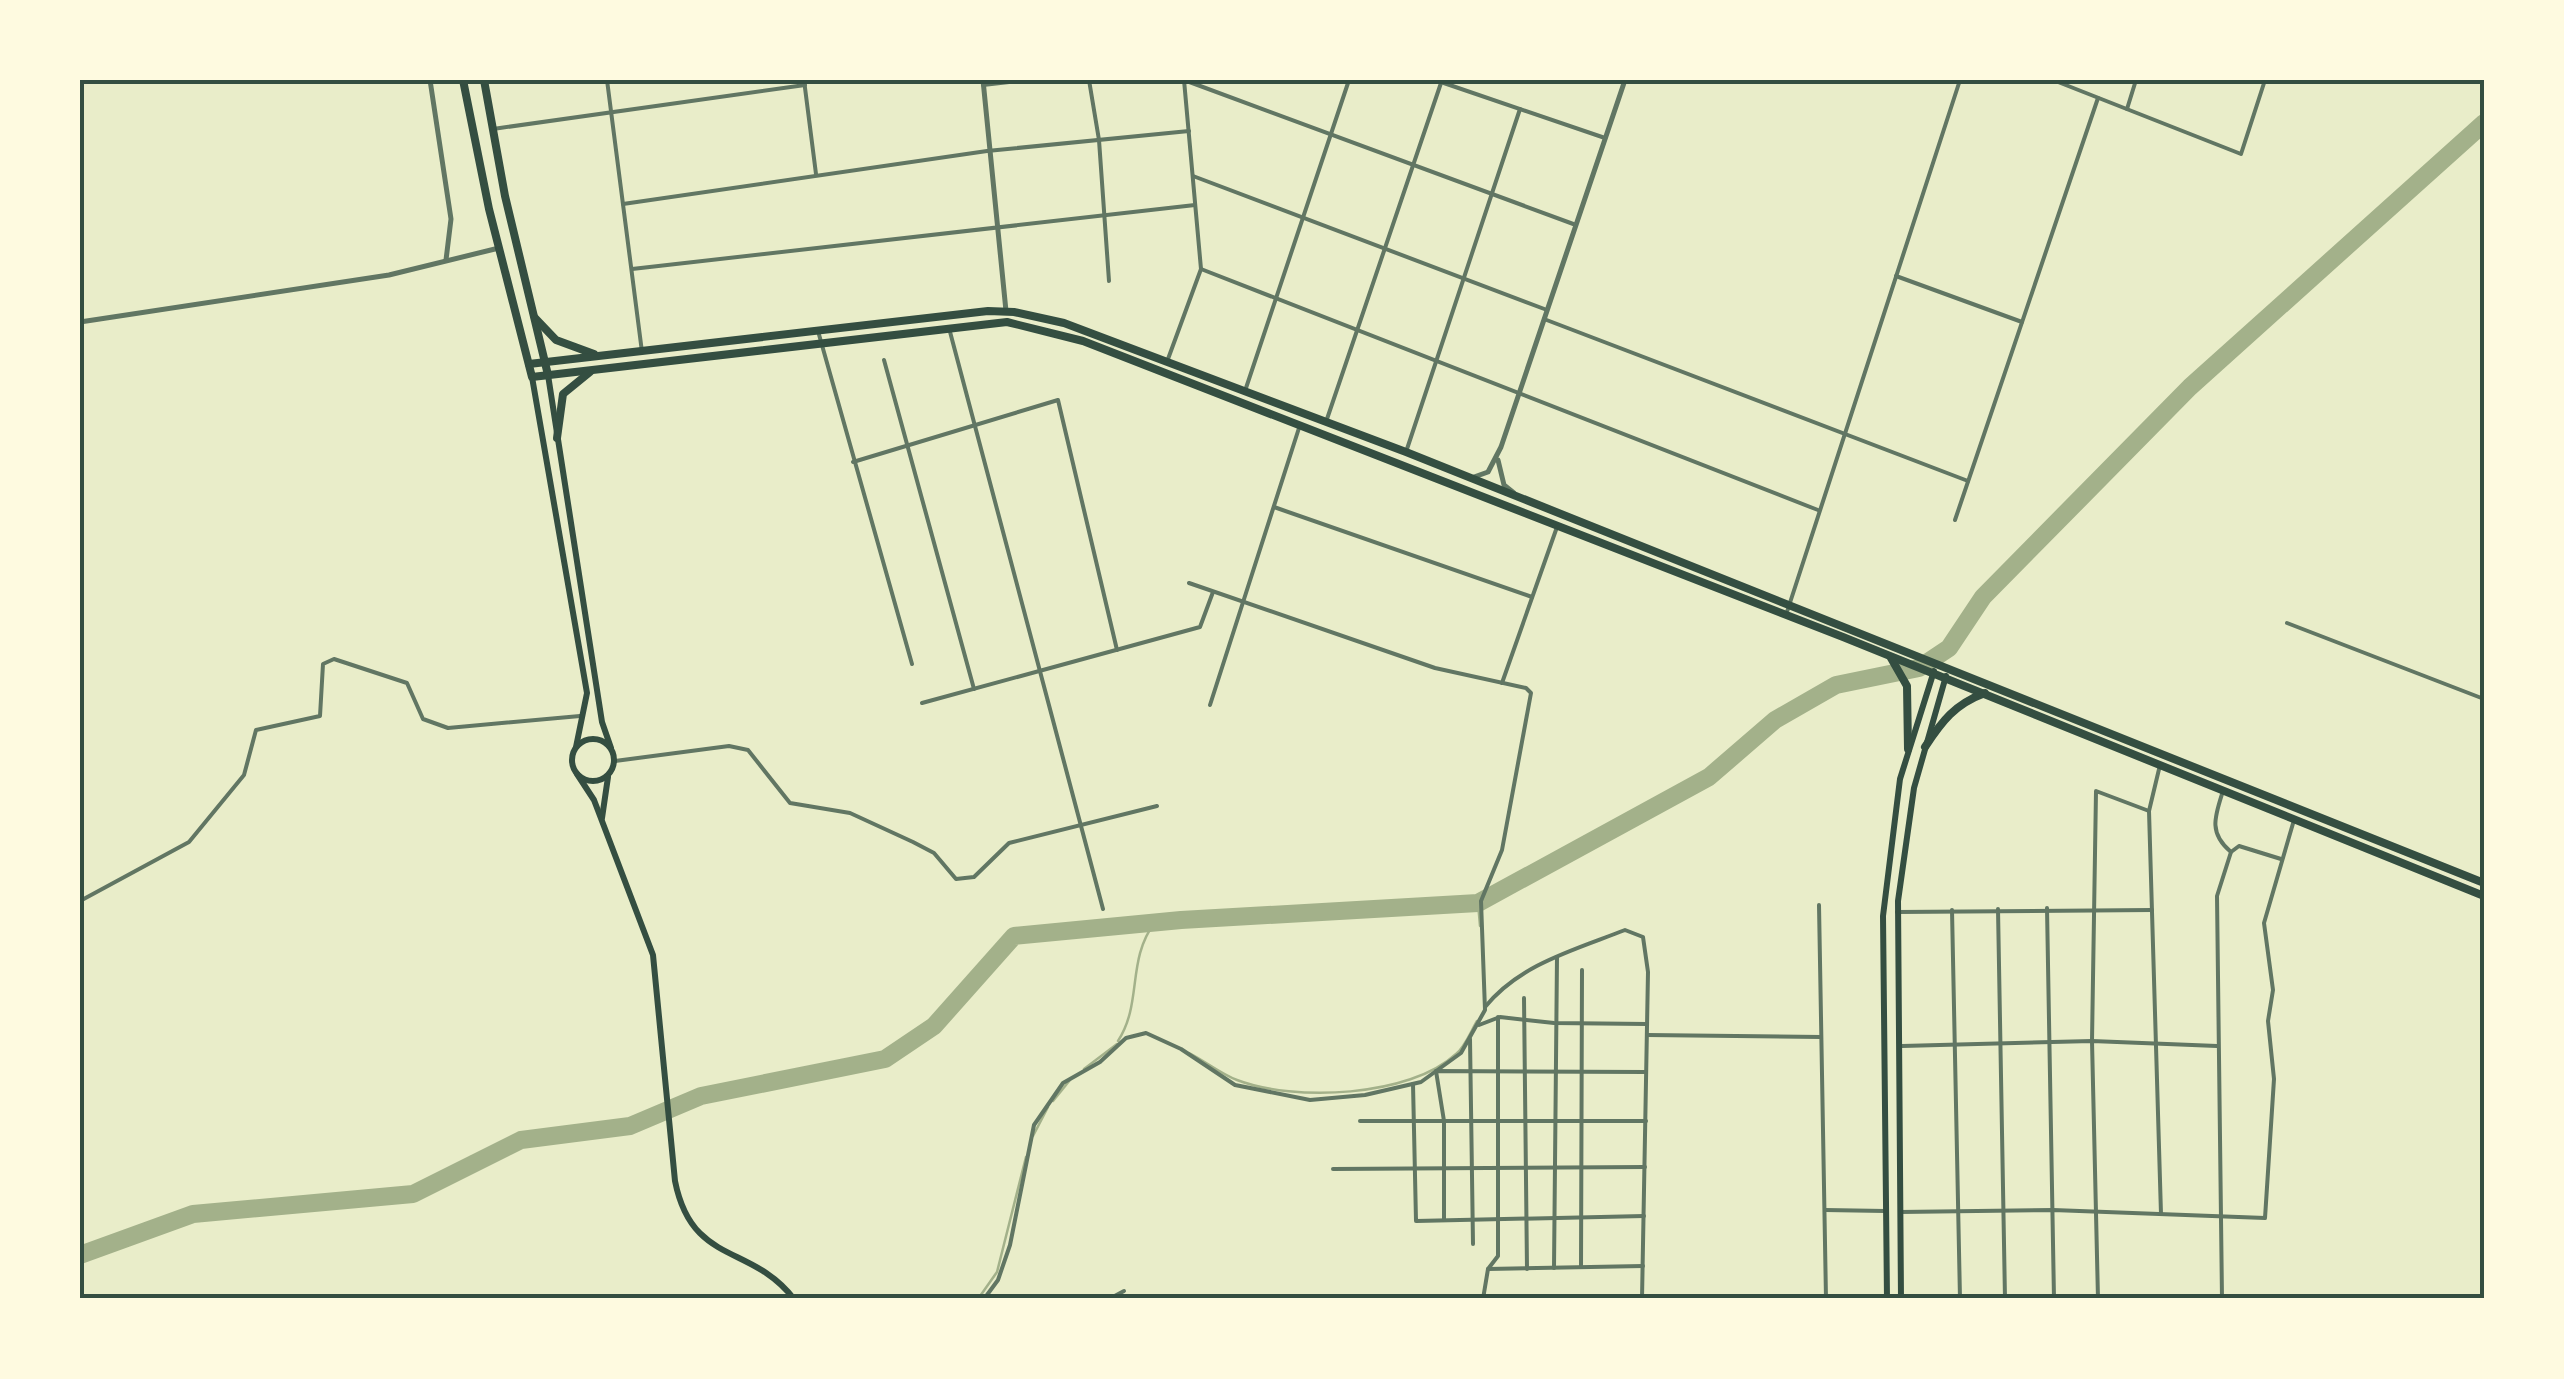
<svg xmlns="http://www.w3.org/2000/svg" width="2564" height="1379" font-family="'Fira Sans',sans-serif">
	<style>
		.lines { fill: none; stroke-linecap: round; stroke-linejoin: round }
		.stream { stroke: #a3b18a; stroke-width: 2.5 }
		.river { stroke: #a3b18a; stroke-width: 18 }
		.minor { stroke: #617663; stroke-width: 4 }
		.tertiary { stroke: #617663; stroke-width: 5 }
		.secondary { stroke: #344e41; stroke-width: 6 }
		.trunk { stroke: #344e41; stroke-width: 8 }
		.neatline { fill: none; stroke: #344e41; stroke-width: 4 }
	</style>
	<rect width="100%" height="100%" fill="#e9edc9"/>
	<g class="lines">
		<g class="stream">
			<path d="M1478,903L1480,926"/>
			<path d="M1118,1041C1143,1002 1126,961 1155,922"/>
			<path d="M1189,1053C1205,1061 1221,1074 1237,1080C1294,1102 1410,1097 1456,1054C1465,1047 1471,1031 1477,1021"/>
			<path d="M1084,1069L1117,1044"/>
			<path d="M1053,1101L1070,1080"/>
			<path d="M1033,1136L1048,1107"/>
			<path d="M978,1299L997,1272L1026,1157"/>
		</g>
		<path class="river" d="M80,1255L193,1214L413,1194L521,1140L630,1126L701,1096L885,1059L934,1026L1014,936L1181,920L1478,903L1709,777L1775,720L1836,685L1919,668L1949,648L1983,597L2190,387L2484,123"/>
		<g class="minor">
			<path d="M607,80L642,352"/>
			<path d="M804,80L816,174"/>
			<path d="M1089,80L1099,140L1109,281"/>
			<path d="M1184,80L1576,225"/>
			<path d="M1435,80L1605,138"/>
			<path d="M2053,80L2241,154L2265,80"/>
			<path d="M983,85L1027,80"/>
			<path d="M2127,109L2136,80"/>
			<path d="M493,129L805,85"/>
			<path d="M1193,176L1547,310"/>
			<path d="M623,204L987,151L1189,131"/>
			<path d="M632,269L1195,205"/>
			<path d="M1201,269L1818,510"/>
			<path d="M1896,276L2022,322"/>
			<path d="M1544,319L1968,481"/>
			<path d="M949,328L1103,909"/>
			<path d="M818,331L912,664"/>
			<path d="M1168,359L1201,269L1184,80"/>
			<path d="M884,360L974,689"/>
			<path d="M1246,388L1349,80"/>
			<path d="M1327,419L1442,80"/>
			<path d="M1406,452L1520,109"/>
			<path d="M853,462L1058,400L1117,650"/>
			<path d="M1274,507L1532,597"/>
			<path d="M1955,520L2098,98"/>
			<path d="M1786,615L1960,80"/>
			<path d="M2287,623L2484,699"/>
			<path d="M1502,683L1557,527"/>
			<path d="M922,703L1200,627L1213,592"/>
			<path d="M1210,705L1299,428"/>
			<path d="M615,761L729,746L748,750L790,803L850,813L913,842L934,853L956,879L974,877L1009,843L1157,806"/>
			<path d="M2160,765L2149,811L2161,1214"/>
			<path d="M2223,791C2215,816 2208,833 2231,852"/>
			<path d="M80,901L189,842L244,775L256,730L320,716L323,664L334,659L407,683L423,719L448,728L580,716"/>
			<path d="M1819,905L1826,1299"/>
			<path d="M2047,908L2054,1299"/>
			<path d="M1998,909L2005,1299"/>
			<path d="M1952,910L1960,1299"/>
			<path d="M1897,912L2152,910"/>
			<path d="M1524,998L1527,1269"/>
			<path d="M1485,1007C1520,964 1574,950 1625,930L1643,937L1648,972L1642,1299"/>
			<path d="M1479,1025L1500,1017L1554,1023L1647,1024"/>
			<path d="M1647,1035L1821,1037"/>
			<path d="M1470,1039L1473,1244"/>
			<path d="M1902,1046L2092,1041L2217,1046"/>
			<path d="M1413,1084L1416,1221L1644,1216"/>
			<path d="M1360,1121H1646"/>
			<path d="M1333,1169L1645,1167"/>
			<path d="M1825,1210L1885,1211"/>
			<path d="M1900,1212L2053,1210L2265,1218L2274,1079L2268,1021L2273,990L2264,923L2294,820"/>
			<path d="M1444,1220V1121L1436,1071L1646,1072"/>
			<path d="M1581,1267L1582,970"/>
			<path d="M1554,1268L1557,957"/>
			<path d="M1488,1269L1643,1266"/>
			<path d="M984,1299L998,1280L1010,1245L1034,1125L1063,1083L1100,1062L1126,1038L1146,1033L1181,1049L1235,1085L1310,1100L1365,1095L1421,1082L1461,1053L1485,1010L1481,901L1502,850L1531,693L1526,688L1435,668L1189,583"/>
			<path d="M1109,1299L1124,1291"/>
			<path d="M1483,1299L1488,1269L1498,1256V1017"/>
			<path d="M2098,1299L2092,1041L2096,791L2149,811"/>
			<path d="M2222,1299L2217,896L2231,852L2239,846L2281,859"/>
		</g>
		<g class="tertiary">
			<path d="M430,80L451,219L446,260"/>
			<path d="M983,80L1006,311"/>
			<path d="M80,322L389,275L499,248"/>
			<path d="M1498,460L1504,485L1514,493"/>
			<path d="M1474,477L1488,472L1501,447L1625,80"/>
		</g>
		<g class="secondary">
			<path d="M548,375L602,722L611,748"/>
			<path d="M532,377L587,693L576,747"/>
			<circle cx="593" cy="760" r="21"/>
			<path d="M577,774L594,800L653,955L675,1181C692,1266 751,1243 794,1299"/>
			<path d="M602,818L608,777"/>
			<path d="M1887,1299L1883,916L1900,779L1934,671"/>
			<path d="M1901,1299L1898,901L1914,788L1946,676"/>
		</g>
		<g class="trunk">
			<path d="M463,80L489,209L532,377L1007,322L1083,341L1843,637L2484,896"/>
			<path d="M484,80L505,196L548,375"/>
			<path d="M535,318L556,340L594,354"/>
			<path d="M529,364L988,311L1014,312L1064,323L1406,452L2484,883"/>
			<path d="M557,438L563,394L590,372"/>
			<path d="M1891,658L1907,686L1908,749"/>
			<path d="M1925,747C1942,721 1955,704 1985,693"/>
		</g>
	</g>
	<rect width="2564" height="1379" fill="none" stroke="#fefae0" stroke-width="165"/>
	<rect x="82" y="82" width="2400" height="1214" class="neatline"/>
</svg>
